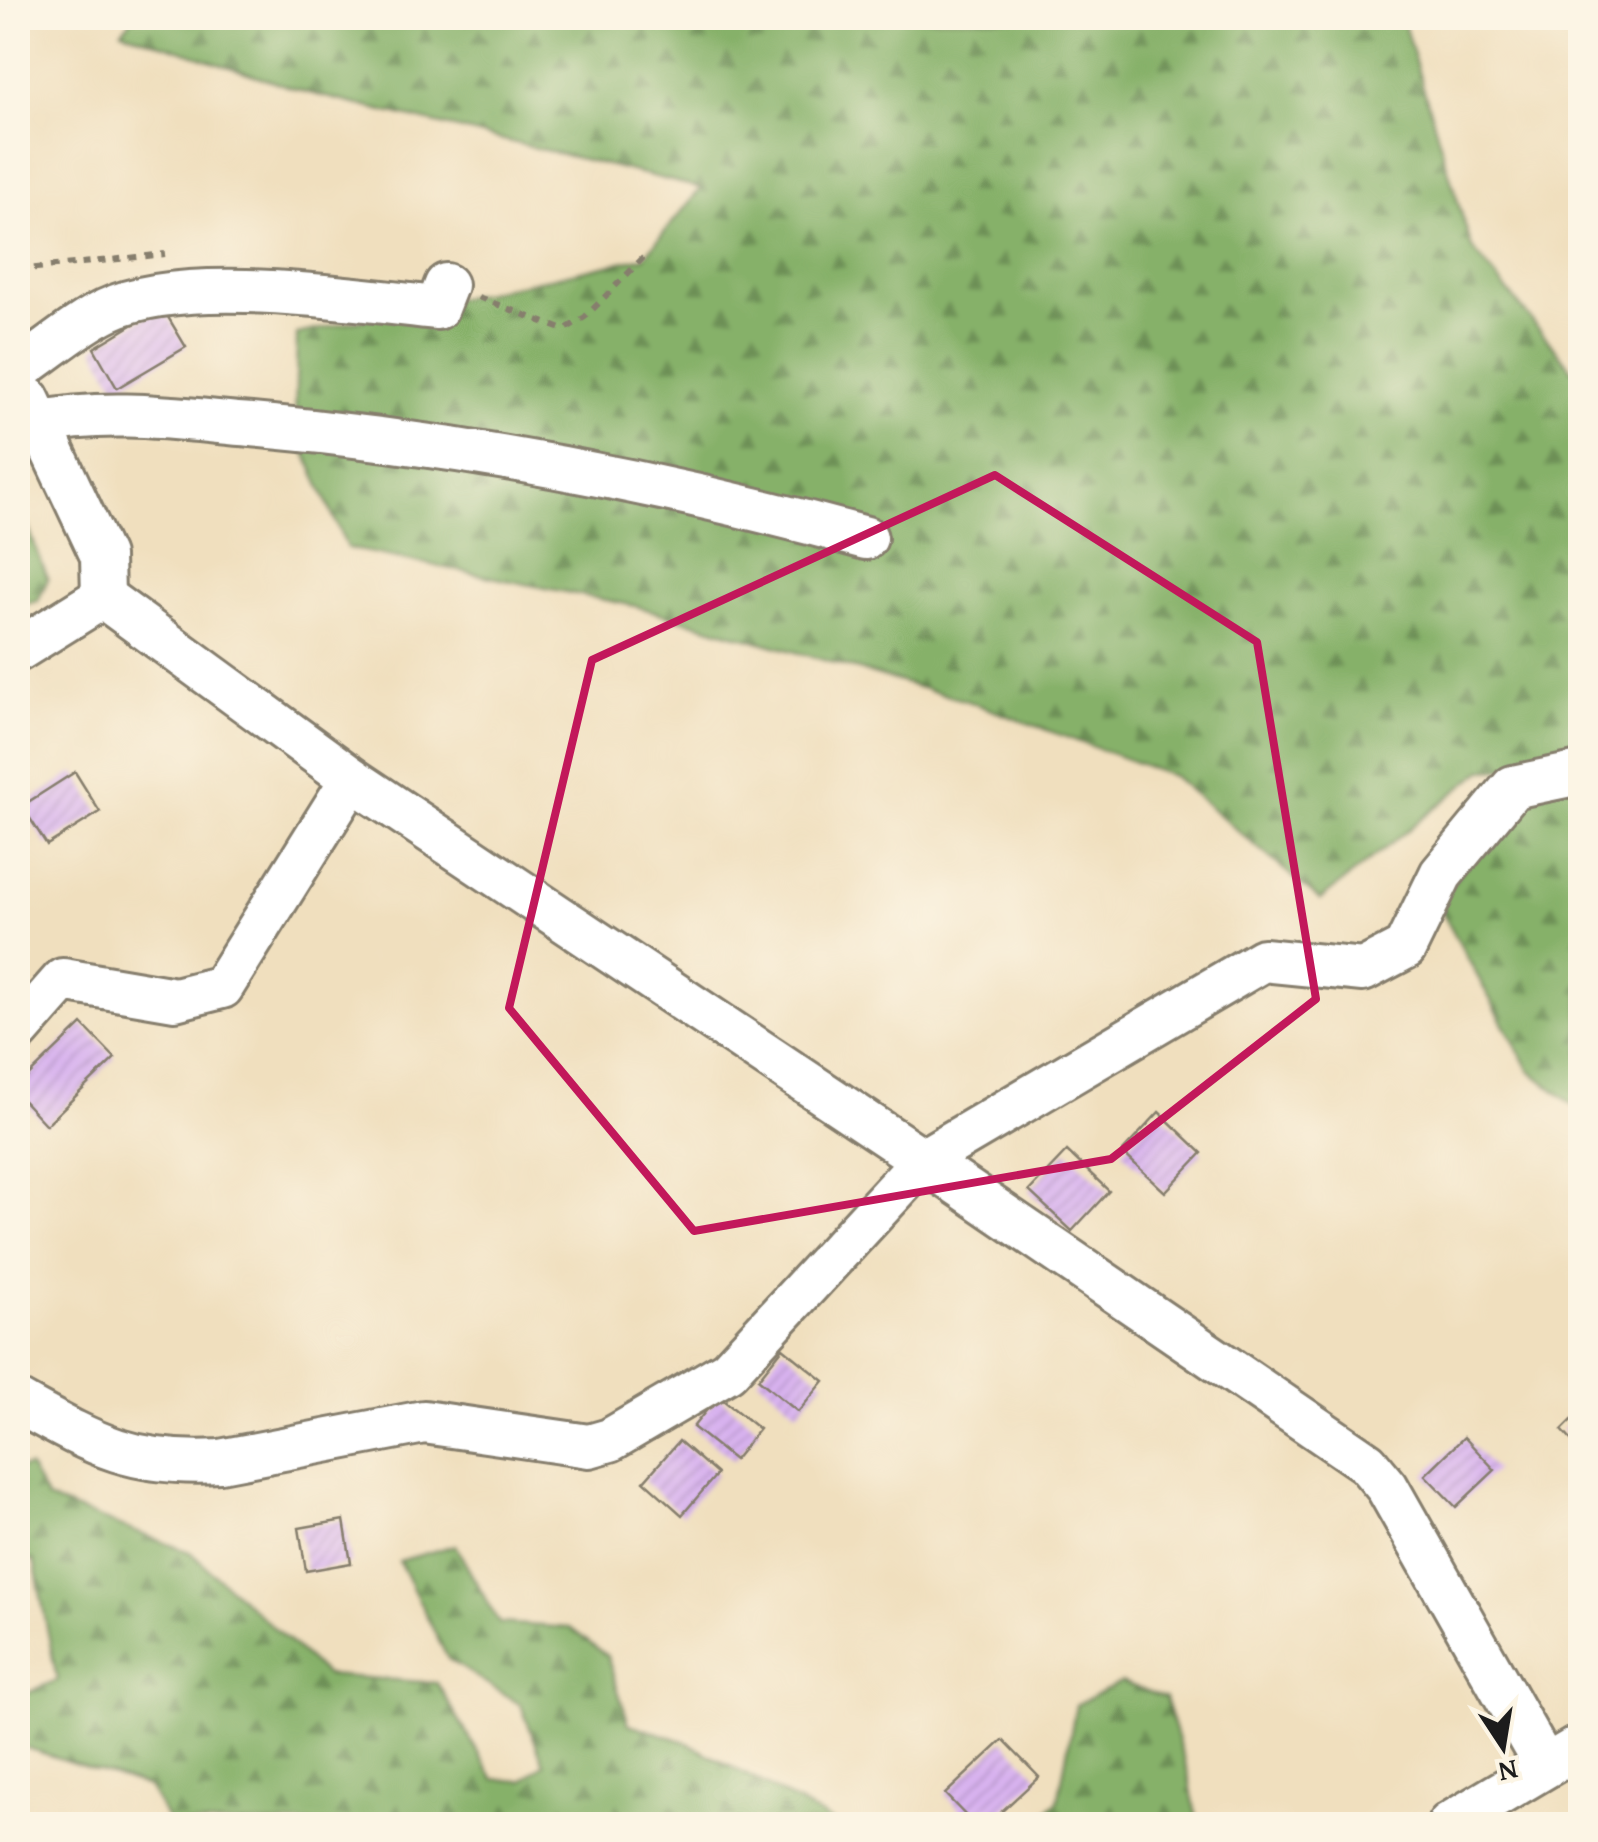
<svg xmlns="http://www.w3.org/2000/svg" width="1598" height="1842" font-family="'Gentium Book Plus',serif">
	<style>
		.forest { fill: url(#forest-firs); stroke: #516642; stroke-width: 2.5 }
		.building { fill: url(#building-hatch) }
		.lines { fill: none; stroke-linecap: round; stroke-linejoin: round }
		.minor-casing { stroke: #867e6d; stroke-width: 48 }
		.path { stroke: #867e6d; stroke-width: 6; stroke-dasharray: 8 8; stroke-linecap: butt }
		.minor { stroke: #fff; stroke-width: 42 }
		.marked { fill: none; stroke: #c2185b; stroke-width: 8; stroke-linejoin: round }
	</style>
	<defs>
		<pattern id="forest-firs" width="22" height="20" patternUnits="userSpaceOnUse" patternTransform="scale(2.5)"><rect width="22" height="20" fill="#86b169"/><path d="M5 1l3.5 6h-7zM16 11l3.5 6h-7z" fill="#6d8f56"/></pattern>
		<pattern id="building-hatch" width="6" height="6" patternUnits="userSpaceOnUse" patternTransform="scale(2.5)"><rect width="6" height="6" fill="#d8b2ef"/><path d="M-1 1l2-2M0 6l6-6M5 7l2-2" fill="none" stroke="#b998cc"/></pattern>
	</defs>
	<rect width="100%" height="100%" fill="#fcf5e5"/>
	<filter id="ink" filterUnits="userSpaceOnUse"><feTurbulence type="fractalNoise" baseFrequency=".01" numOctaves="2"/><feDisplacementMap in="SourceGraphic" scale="20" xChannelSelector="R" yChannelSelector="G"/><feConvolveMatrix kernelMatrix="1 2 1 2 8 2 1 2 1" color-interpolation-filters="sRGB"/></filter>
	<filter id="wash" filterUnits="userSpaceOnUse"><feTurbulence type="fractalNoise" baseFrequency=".0048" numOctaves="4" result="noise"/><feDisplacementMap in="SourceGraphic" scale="40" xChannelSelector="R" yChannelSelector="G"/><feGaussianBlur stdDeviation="2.25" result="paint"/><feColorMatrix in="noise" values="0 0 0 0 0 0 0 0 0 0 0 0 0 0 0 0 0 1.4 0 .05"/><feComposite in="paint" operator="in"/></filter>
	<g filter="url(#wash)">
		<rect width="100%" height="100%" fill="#f0dfbe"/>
		<g class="forest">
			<path d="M133,18H1402L1472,248L1580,379V766L1483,770L1320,900L1173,776L967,701L635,606L347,548L295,429L297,334L644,257L701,188L305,92L122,31Z"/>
			<path d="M18,502L48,579L38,601L18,606Z"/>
			<path d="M1580,780V1117L1577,1108L1530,1071L1437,903L1522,790Z"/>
			<path d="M29,1467L47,1499L190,1552L326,1675L437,1683L494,1779L523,1781L544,1764L521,1705L448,1659L399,1561L455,1545L499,1623L570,1628L607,1656L629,1724L684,1741L837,1824H170L148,1787L18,1745V1697L57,1680L34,1560L18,1561V1469Z"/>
			<path d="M1121,1682L1165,1698L1188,1773L1198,1824H1034L1058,1801L1076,1705Z"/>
		</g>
		<g id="blocks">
			<g class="building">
				<path d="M162,307L186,347L117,388L94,348Z"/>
				<path d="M75,772L100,812L47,845L22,806Z"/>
				<path d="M82,1024L115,1058L46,1125L18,1095V1086Z"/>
				<path d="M1159,1112L1202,1153L1165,1192L1122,1152Z"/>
				<path d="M1067,1151L1109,1191L1072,1231L1029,1191Z"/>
				<path d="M783,1348L824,1381L798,1412L758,1379Z"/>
				<path d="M718,1396L759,1429L734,1460L693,1427Z"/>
				<path d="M1580,1412V1450L1562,1430Z"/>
				<path d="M1464,1437L1495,1470L1456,1507L1425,1475Z"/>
				<path d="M679,1441L717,1474L682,1515L644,1481Z"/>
				<path d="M344,1520L351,1563L306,1571L299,1528Z"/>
				<path d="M1003,1740L1039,1777L988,1824H974L945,1794Z"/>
			</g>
		</g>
	</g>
	<g filter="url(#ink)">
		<use href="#blocks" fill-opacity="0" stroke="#867e6d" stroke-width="2.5"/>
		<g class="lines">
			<defs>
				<g id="minor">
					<path d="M18,370C47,351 76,325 107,310C184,273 352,299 437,308L446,285"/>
					<path d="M28,399L102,556L103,597"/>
					<path d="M38,423C109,408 180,419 251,425C458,443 665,483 866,538"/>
					<path d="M103,597L352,779L923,1160L1367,1463L1387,1487L1545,1766"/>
					<path d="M18,650L103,597"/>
					<path d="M18,1031L63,980L175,999L222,987L352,779"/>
					<path d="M18,1402C94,1444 130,1466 220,1461L424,1422L589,1446L610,1440L728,1371L923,1160L1263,960L1363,970L1405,948L1441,874L1513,787L1580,773"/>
					<path d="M1449,1824L1580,1746"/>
				</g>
			</defs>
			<use href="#minor" class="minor-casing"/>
			<g class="path">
				<path d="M18,270L165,254"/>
				<path d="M478,297L564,330L585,317L644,257"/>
			</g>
			<use href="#minor" class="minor"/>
		</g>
	</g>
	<path class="marked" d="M995,475L1257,642L1316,999L1111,1159L694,1231L509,1008L592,660Z"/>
	<rect width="1598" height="1842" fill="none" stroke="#fcf5e5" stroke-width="60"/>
	<g transform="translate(1503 1747) rotate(168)" stroke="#fcf5e5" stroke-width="8" paint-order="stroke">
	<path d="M0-8L18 38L0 25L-18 38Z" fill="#1c1c1c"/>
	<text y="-15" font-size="28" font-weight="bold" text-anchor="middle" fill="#1c1c1c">N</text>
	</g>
</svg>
